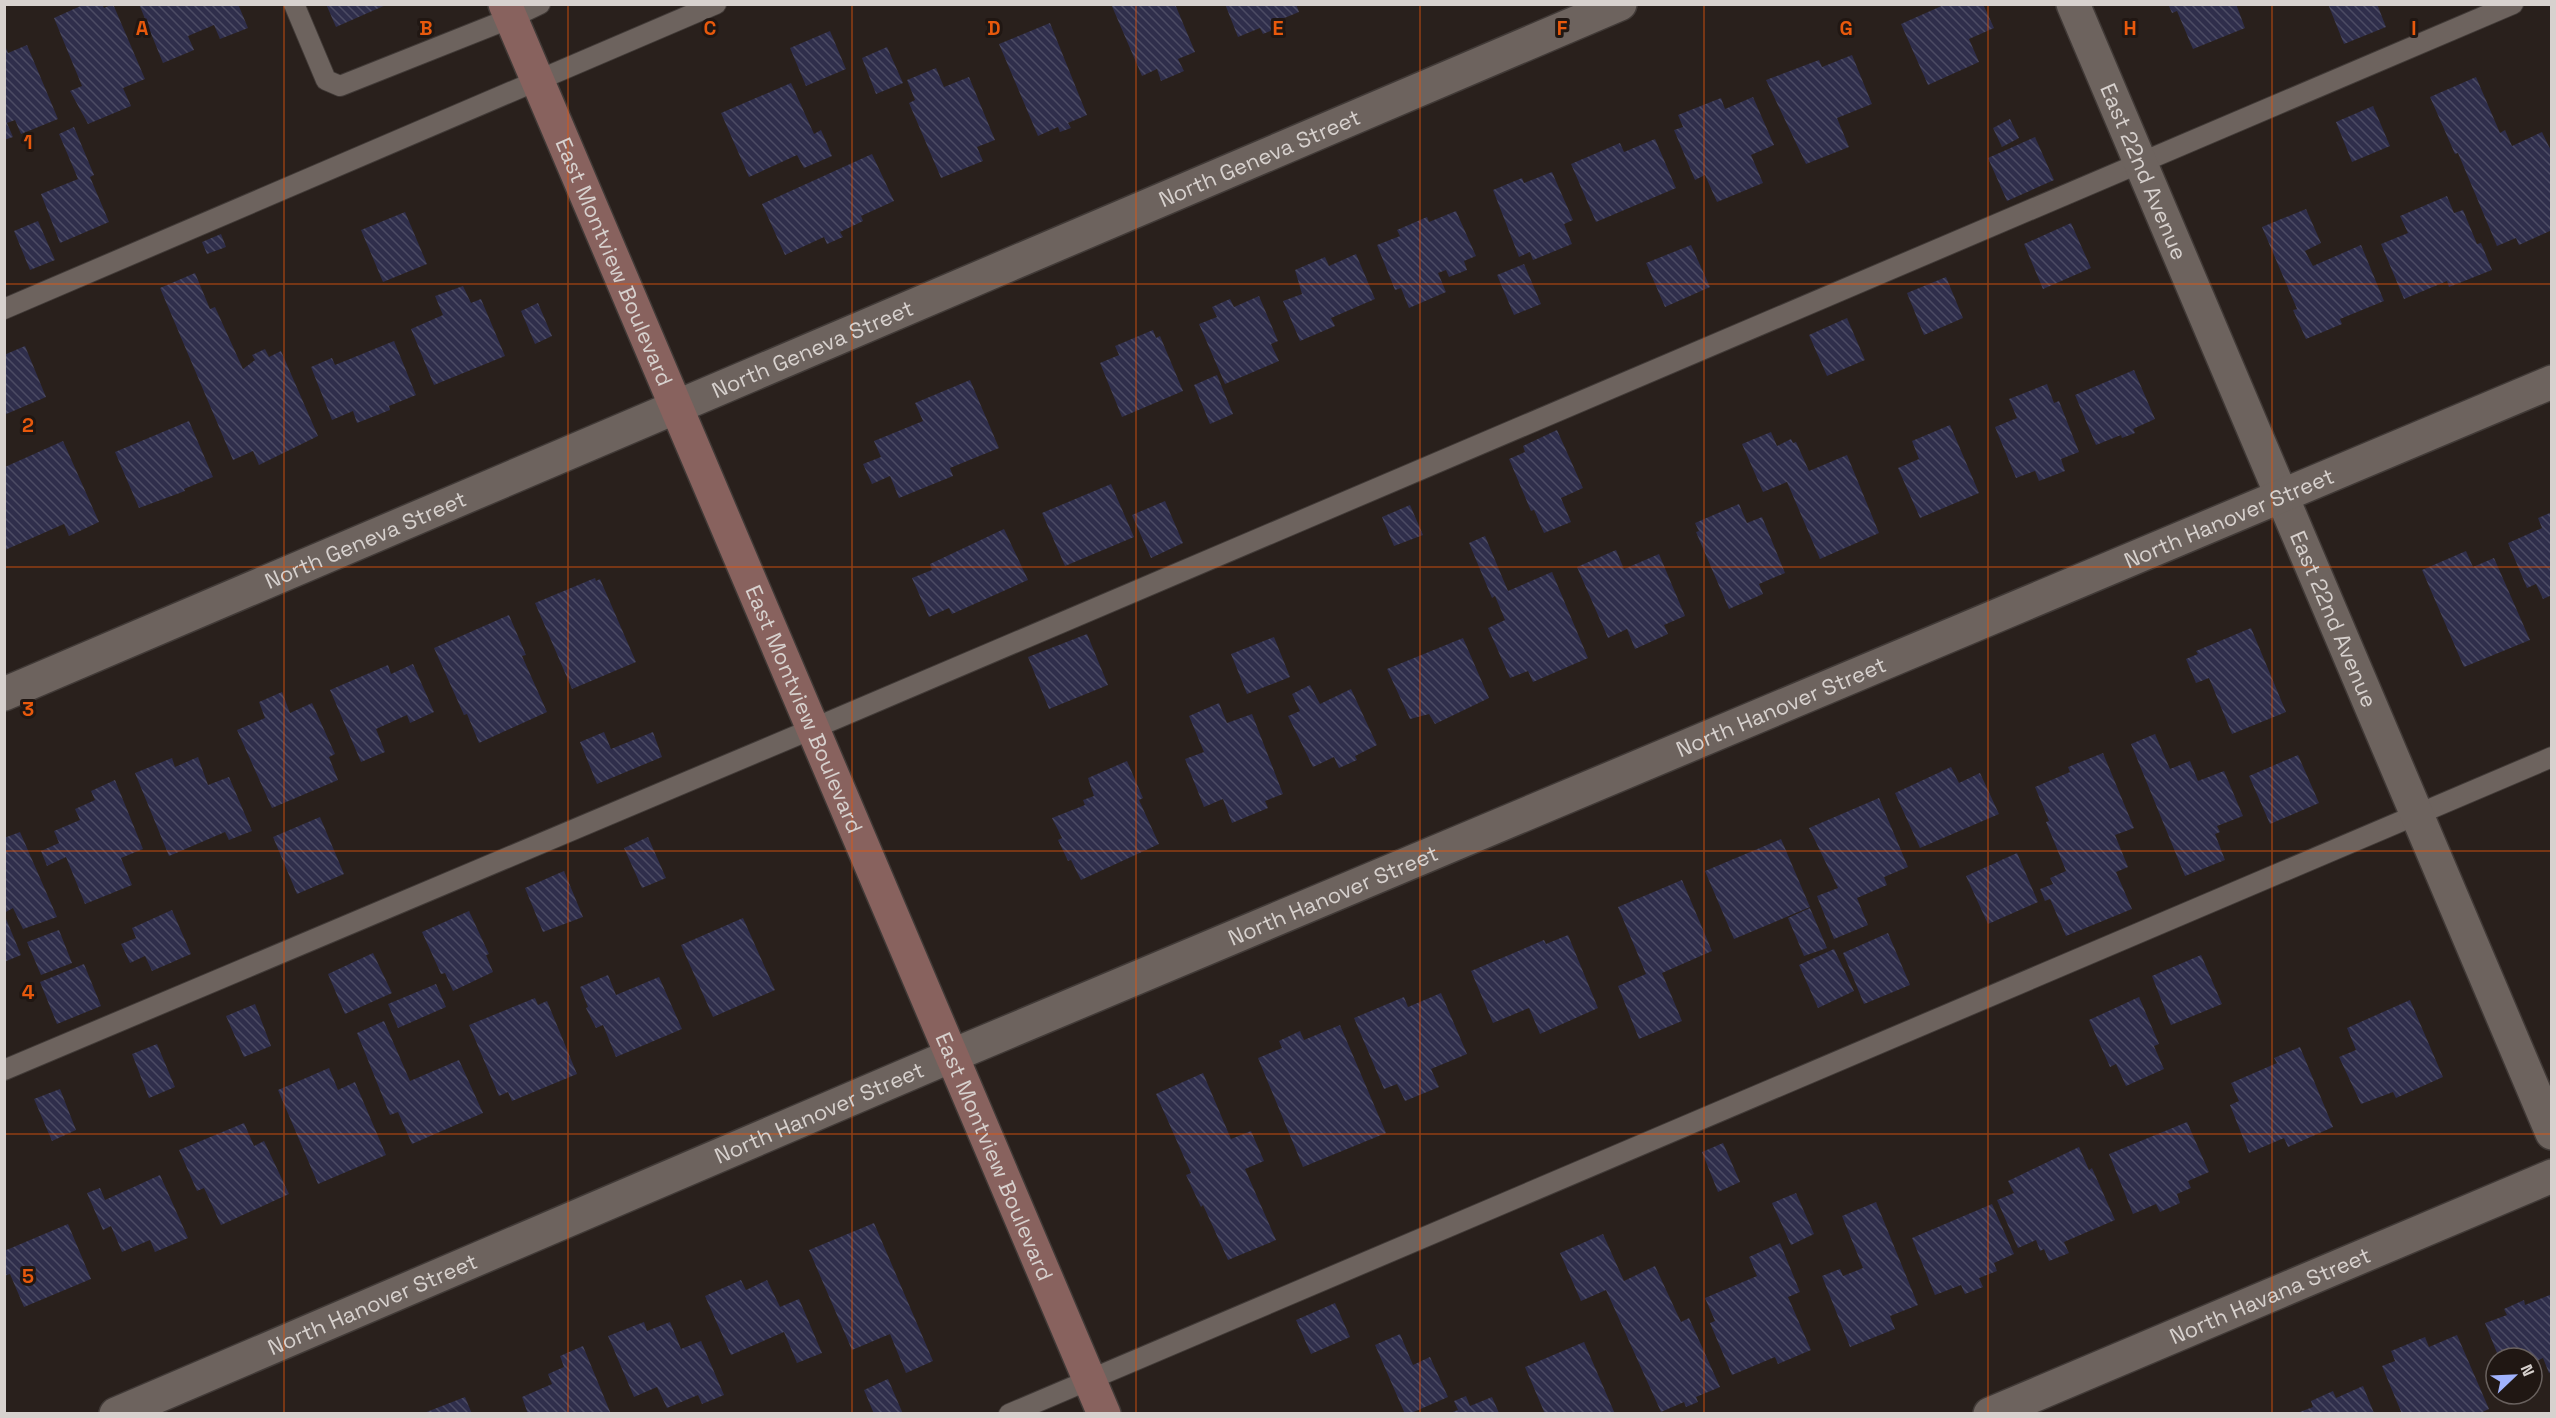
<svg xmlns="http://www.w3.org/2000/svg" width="2556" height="1418" font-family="'Space Grotesk',sans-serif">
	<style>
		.building { fill: url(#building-back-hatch) }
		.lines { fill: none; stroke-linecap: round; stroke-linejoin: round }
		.lane-casing { stroke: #413a37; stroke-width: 22 }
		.street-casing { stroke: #413a37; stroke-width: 36 }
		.secondary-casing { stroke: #413a37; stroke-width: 36 }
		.lane { stroke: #6d635e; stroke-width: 20 }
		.street { stroke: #6d635e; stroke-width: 33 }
		.secondary { stroke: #88625e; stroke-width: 33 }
		.grid { fill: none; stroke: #e8590c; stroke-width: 1.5; stroke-opacity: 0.55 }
		.labels { text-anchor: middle; stroke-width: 6; stroke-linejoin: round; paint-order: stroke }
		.street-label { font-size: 22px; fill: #d7d1ce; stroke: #201713 }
		.grid-label { font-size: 20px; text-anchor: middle; font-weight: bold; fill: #e8590c; stroke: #201713; stroke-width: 6; stroke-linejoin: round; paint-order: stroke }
	</style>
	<defs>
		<pattern id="building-back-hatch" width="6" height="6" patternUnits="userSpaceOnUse" patternTransform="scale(1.5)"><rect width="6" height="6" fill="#2f2e4b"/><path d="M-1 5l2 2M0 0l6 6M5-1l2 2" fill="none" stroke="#4c4b64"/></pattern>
	</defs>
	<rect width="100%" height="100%" fill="#29201c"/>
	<g class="building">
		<path d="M85,4H102L104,8L113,4L145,79L123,88L131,106L88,124L70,91L82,86L54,18Z"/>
		<path d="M139,4H238L248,28L220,39L214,25L188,36L194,50L163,63Z"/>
		<path d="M326,4H388L336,27Z"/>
		<path d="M1111,4H1175L1195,52L1178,59L1184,71L1161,81L1157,69L1142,76Z"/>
		<path d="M1225,4H1296L1299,12L1277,21L1280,27L1263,34L1260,28L1238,37Z"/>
		<path d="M1946,4H1983L1994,28L1969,39L1979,62L1928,85L1901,24Z"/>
		<path d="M2168,4H2236L2245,28L2193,49L2177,11L2172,13Z"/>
		<path d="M2328,4H2377L2386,27L2344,44Z"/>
		<path d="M1050,23L1087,115L1068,123L1071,128L1060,132L1058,127L1038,136L999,44Z"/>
		<path d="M830,31L846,69L806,86L790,48Z"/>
		<path d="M4,43L8,53L27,45L58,119L21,134L15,120L7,123L13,137L4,140Z"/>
		<path d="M887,47L903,83L876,94L862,58Z"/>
		<path d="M1852,55L1872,104L1837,118L1849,147L1806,164L1766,80L1819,60L1822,67Z"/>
		<path d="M936,68L944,87L969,77L995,140L977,147L983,161L941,178L909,103L915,100L907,80Z"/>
		<path d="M2476,77L2500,133L2505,130L2512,146L2542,132L2552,153V230L2519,245L2516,238L2497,246L2458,153L2455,154L2430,97Z"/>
		<path d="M791,83L814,134L821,130L832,156L804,168L797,155L749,177L721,113Z"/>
		<path d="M1753,97L1774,145L1751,155L1763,183L1717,202L1705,175L1695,180L1674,130L1683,127L1678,115L1721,98L1725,109Z"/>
		<path d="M2373,106L2390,146L2352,162L2336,122Z"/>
		<path d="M2010,119L2019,138L2002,147L1993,128Z"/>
		<path d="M74,127L94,175L90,177L109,222L60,243L41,194L78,179L59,134Z"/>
		<path d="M2035,137L2054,180L2007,201L1988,158Z"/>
		<path d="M1655,139L1676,188L1596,222L1571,164L1620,143L1624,152Z"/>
		<path d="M872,154L894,201L861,216L863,221L840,232L843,237L827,244L824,237L785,255L762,204Z"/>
		<path d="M1552,172L1573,220L1564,224L1572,244L1533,260L1530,252L1519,257L1493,190L1522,178L1524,183Z"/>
		<path d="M2447,196L2454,213L2463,210L2477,244L2481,243L2492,270L2449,287L2447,281L2404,299L2381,244L2408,233L2400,216Z"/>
		<path d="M2306,209L2321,243L2305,251L2313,266L2361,245L2384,301L2340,319L2342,324L2306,339L2293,310L2297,309L2262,227Z"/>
		<path d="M1456,211L1476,256L1464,261L1467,270L1449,277L1446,270L1438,273L1446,292L1409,308L1401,288L1395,290L1377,245L1400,236L1397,230L1427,217L1429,222Z"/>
		<path d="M405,212L427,264L383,282L361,230Z"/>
		<path d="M38,221L55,260L30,270L14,231Z"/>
		<path d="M2071,223L2091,268L2043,289L2024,244Z"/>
		<path d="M221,234L226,247L207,254L202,242Z"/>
		<path d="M1691,245L1710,287L1665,307L1646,263Z"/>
		<path d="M1356,254L1375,299L1331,318L1335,326L1300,341L1283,301L1302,294L1295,270L1325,257L1329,266Z"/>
		<path d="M1524,264L1541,304L1514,315L1497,275Z"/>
		<path d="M195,273L210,309L215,307L243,369L255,360L252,355L265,349L269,357L281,351L318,436L259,465L253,451L233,460L160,288Z"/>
		<path d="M1946,277L1963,318L1924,335L1907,293Z"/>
		<path d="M463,286L471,303L481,299L505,356L434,385L411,329L443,315L435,296Z"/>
		<path d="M1259,296L1278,341L1271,344L1279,361L1225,384L1199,324L1217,317L1212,307L1230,299L1234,307Z"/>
		<path d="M538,303L552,336L535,344L521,311Z"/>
		<path d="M1847,318L1865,360L1827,376L1809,335Z"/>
		<path d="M1153,330L1156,338L1160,336L1183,391L1122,417L1100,363L1119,355L1115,346Z"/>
		<path d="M394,341L416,395L389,406L390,410L357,423L353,411L332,420L311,367L332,358L335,365Z"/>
		<path d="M25,346L46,397L4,415V355Z"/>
		<path d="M2134,370L2155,419L2133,429L2135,433L2122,438L2121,435L2096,445L2075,395Z"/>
		<path d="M1217,375L1233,414L1210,424L1194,385Z"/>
		<path d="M970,380L999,448L950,468L953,476L899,498L890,476L872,484L863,464L881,457L874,441L923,421L915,403Z"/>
		<path d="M2047,384L2054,403L2059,401L2079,452L2061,459L2065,471L2039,481L2035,471L2016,478L1995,427L2017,418L2009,399Z"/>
		<path d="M189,421L213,477L184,489L185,491L139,508L115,452Z"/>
		<path d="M1950,425L1979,493L1920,518L1898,468L1919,459L1912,441Z"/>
		<path d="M1557,430L1583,488L1561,498L1571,522L1544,533L1534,510L1531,511L1509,459L1525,452L1523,446Z"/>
		<path d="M1771,432L1777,446L1791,439L1793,443L1796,442L1809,471L1847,455L1879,533L1820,559L1787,482L1763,492L1742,444Z"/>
		<path d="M63,441L99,522L69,536L64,524L5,550V467Z"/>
		<path d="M1111,484L1134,537L1065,566L1042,513Z"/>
		<path d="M1165,501L1183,543L1151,558L1132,515Z"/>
		<path d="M1739,504L1747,523L1762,517L1785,573L1759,584L1763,594L1729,609L1696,532L1699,531L1695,523Z"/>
		<path d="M1410,505L1423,535L1394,546L1382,517Z"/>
		<path d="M2552,512V595L2543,599L2536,584L2527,588L2508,543L2542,528L2538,518Z"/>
		<path d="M1004,529L1028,580L952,614L949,608L929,617L912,578L932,570L930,564Z"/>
		<path d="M1485,536L1508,591L1552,572L1588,658L1533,682L1528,671L1510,678L1488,628L1505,620L1495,596L1492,598L1469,543Z"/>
		<path d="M1616,550L1624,569L1659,554L1685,616L1664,625L1668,634L1635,649L1627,629L1608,638L1577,567Z"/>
		<path d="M2466,551L2473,567L2494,558L2530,640L2464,667L2422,570Z"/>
		<path d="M595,578L596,581L600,579L636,662L572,689L535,603Z"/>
		<path d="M509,615L526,655L522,656L547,712L479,743L467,714L464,715L434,648Z"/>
		<path d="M2251,628L2286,712L2232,734L2209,678L2196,683L2186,659L2198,654L2196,651Z"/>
		<path d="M1087,634L1108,685L1049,709L1028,657Z"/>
		<path d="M1274,637L1290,677L1247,694L1231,654Z"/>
		<path d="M1463,638L1489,698L1435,724L1429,714L1410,719L1387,669Z"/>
		<path d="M413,664L434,712L410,723L407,715L376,729L385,752L361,762L330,690L388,665L391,674Z"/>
		<path d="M1310,685L1320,704L1351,689L1377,745L1355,756L1357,760L1339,768L1334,757L1313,767L1288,716L1300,711L1292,694Z"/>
		<path d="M282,692L290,713L312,703L335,754L329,757L338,780L272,808L237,730L265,718L259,702Z"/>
		<path d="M1219,703L1227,723L1252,714L1283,794L1265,801L1268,808L1232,823L1223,799L1204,807L1185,759L1204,752L1189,716Z"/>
		<path d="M604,732L611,749L653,732L662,757L597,784L580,742Z"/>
		<path d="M2155,734L2170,769L2190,761L2198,781L2224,771L2243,816L2217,826L2220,832L2215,834L2225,860L2185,876L2131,744Z"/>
		<path d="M2103,753L2134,828L2115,835L2128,867L2116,872L2132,909L2066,936L2050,899L2045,901L2040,889L2053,884L2050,878L2066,871L2046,822L2049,821L2035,787L2070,772L2068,767Z"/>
		<path d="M2298,755L2319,803L2270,824L2249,776Z"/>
		<path d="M198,757L208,785L229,777L252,831L229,840L225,832L169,856L135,773L172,758L175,767Z"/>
		<path d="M1127,761L1143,798L1139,800L1159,844L1081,880L1071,860L1068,861L1058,840L1062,838L1052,818L1085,805L1083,800L1094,796L1088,778Z"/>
		<path d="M1951,767L1959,783L1980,773L1999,814L1920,848L1895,793Z"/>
		<path d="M115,780L143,849L121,858L132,885L85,904L66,857L47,866L41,851L59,843L54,831L80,820L75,809L95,800L91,791Z"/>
		<path d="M1879,798L1908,867L1884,877L1887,885L1857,898L1868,925L1834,939L1817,896L1838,888L1809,828Z"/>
		<path d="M320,817L344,874L297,894L273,837Z"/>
		<path d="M20,832L57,917L23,929L13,908L4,913V838Z"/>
		<path d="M648,837L666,878L642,888L624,848Z"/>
		<path d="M1781,839L1810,907L1734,939L1705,871Z"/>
		<path d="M2017,853L2038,902L1988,924L1966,876Z"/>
		<path d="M564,871L583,917L543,932L525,888Z"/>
		<path d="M1682,880L1712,951L1662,973L1682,1021L1639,1039L1618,986L1646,974L1618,907Z"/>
		<path d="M1810,908L1827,948L1804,956L1788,918Z"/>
		<path d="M172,910L191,954L152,971L145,956L130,963L121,944L136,938L132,928Z"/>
		<path d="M469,911L489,954L486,955L493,972L453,991L445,973L441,974L422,932Z"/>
		<path d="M4,914L21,955L4,962Z"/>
		<path d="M743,918L775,990L713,1017L681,945Z"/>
		<path d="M59,930L72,963L41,975L27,942Z"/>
		<path d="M1888,933L1910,985L1864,1004L1843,953Z"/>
		<path d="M1568,935L1598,1008L1540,1034L1529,1008L1493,1023L1471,971L1544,940L1546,944Z"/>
		<path d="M1834,949L1854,991L1818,1008L1799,965Z"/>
		<path d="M373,953L392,993L345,1014L328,974Z"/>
		<path d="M2201,955L2222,1004L2171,1025L2152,976Z"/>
		<path d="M84,964L101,1006L57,1024L40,982Z"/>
		<path d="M608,975L616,995L659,977L682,1029L616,1057L603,1025L596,1028L586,1008L588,1007L580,987Z"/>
		<path d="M436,984L446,1007L398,1028L388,1004Z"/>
		<path d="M1441,993L1467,1054L1431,1069L1439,1087L1405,1101L1397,1084L1384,1089L1354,1018L1404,997L1408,1007Z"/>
		<path d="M2139,997L2159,1044L2154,1046L2164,1069L2126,1086L2116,1064L2110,1067L2089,1020Z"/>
		<path d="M535,998L538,1005L547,1001L577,1074L512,1101L508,1092L499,1096L469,1025Z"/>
		<path d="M2410,1000L2443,1077L2396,1098L2393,1092L2361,1104L2339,1057L2356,1050L2347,1028Z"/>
		<path d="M255,1004L271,1046L244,1057L226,1016Z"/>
		<path d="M384,1021L410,1081L459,1060L483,1113L412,1144L398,1112L390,1115L357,1033Z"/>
		<path d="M1340,1025L1386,1133L1303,1167L1258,1058L1282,1048L1279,1041L1300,1031L1304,1040Z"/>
		<path d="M157,1044L175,1087L149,1098L132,1054Z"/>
		<path d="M2300,1047L2333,1127L2288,1147L2284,1138L2249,1153L2230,1105L2239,1101L2231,1083L2277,1063L2274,1058Z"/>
		<path d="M329,1068L338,1090L355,1082L386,1155L318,1184L278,1090Z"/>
		<path d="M1203,1073L1231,1139L1251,1131L1264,1161L1245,1169L1276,1240L1228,1260L1203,1205L1201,1207L1186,1175L1191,1173L1156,1094Z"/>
		<path d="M60,1089L76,1130L52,1141L34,1099Z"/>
		<path d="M2187,1122L2209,1172L2188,1181L2191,1188L2177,1194L2180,1203L2160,1212L2156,1204L2133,1214L2109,1154Z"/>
		<path d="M244,1123L254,1146L264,1141L289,1194L221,1225L204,1188L197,1191L179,1150Z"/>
		<path d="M1723,1143L1740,1182L1718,1192L1702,1152Z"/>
		<path d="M2079,1147L2089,1170L2092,1168L2115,1220L2064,1242L2069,1253L2049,1261L2044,1249L2040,1251L2036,1240L2018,1248L1997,1200L2014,1193L2008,1181Z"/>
		<path d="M160,1175L188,1238L155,1252L150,1240L122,1252L111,1226L103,1230L87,1193L100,1188L105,1200Z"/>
		<path d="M1796,1193L1814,1234L1791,1245L1772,1203Z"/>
		<path d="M1876,1202L1918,1305L1890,1316L1895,1329L1850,1347L1822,1276L1840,1269L1843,1276L1863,1268L1842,1216Z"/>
		<path d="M1992,1204L2014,1254L1994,1263L1997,1271L1979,1278L1983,1287L1965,1294L1961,1285L1935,1295L1912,1238Z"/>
		<path d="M874,1223L933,1361L906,1373L890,1334L852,1350L809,1250Z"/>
		<path d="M68,1224L91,1279L24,1307L10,1274L4,1276V1251Z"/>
		<path d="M1603,1234L1624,1281L1655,1266L1681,1322L1689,1318L1720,1387L1696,1397L1698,1402L1686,1407L1684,1402L1661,1412L1606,1290L1581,1301L1560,1253Z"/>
		<path d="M1780,1243L1800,1292L1788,1297L1811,1350L1778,1364L1775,1357L1732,1375L1710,1323L1715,1321L1705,1298L1757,1276L1749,1257Z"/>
		<path d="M741,1280L746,1290L767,1280L780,1307L799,1299L822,1353L797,1363L784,1332L731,1355L705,1296Z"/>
		<path d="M2552,1294V1372L2549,1373L2543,1358L2532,1363V1358H2499L2485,1323L2507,1315L2504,1309L2524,1300L2525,1305Z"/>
		<path d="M1335,1303L1350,1337L1311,1354L1296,1320Z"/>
		<path d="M644,1322L647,1331L670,1322L681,1349L701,1341L724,1395L702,1404L698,1395L667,1408L657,1387L634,1397L608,1336Z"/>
		<path d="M1400,1334L1413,1365L1430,1357L1448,1397L1409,1414H1405L1375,1345Z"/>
		<path d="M2457,1335L2489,1409L2478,1414H2402L2382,1366L2395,1361L2391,1351L2425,1337L2429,1347Z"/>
		<path d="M1584,1342L1615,1414H1545L1525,1367Z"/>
		<path d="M583,1346L611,1414H528L522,1397L552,1384L548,1374L564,1367L560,1356Z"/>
		<path d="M888,1379L903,1414H874L864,1390Z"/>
		<path d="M2363,1386L2374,1413H2297L2313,1407L2311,1401L2333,1391L2336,1398Z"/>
		<path d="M1466,1396L1470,1406L1492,1397L1499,1413H1450L1458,1410L1454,1401Z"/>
		<path d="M465,1397L472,1414H424V1413Z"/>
	</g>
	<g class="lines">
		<defs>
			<g id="lane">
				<path d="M294,4L326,80L340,86L511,18L540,4"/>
				<path d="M4,309L716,4"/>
				<path d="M4,1070L812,729L2513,4"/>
				<path d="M1009,1414L2552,757"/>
			</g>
			<g id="street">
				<path id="s1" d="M2073,4L2552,1133"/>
				<path id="s2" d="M4,694L1620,4"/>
				<path id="s3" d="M116,1414L951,1056L2552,382"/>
				<path id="s4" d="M1990,1414L2552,1176"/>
			</g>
			<g id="secondary">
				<path id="s5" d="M505,4L1104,1414"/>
			</g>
		</defs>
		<use href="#lane" class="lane-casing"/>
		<use href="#street" class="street-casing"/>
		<use href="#secondary" class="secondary-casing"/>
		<use href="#lane" class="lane"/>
		<use href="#street" class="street"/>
		<use href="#secondary" class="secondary"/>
	</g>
	<path class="grid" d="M284,4V1414M568,4V1414M852,4V1414M1136,4V1414M1420,4V1414M1704,4V1414M1988,4V1414M2272,4V1414M4,284H2552M4,567H2552M4,851H2552M4,1134H2552"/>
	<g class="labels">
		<g class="street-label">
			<text dy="8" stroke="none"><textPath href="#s2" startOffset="1365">North Geneva Street</textPath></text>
			<text dy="8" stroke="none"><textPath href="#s1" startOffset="182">East 22nd Avenue</textPath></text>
			<text dy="8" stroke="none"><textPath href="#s5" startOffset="280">East Montview Boulevard</textPath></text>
			<text dy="8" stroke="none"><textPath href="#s2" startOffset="879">North Geneva Street</textPath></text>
			<text dy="8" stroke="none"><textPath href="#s3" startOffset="2295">North Hanover Street</textPath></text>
			<text dy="8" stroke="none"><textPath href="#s2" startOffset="393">North Geneva Street</textPath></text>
			<text dy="8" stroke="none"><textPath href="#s1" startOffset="668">East 22nd Avenue</textPath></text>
			<text dy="8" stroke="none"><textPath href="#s3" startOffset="1809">North Hanover Street</textPath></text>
			<text dy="8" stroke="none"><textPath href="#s5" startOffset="766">East Montview Boulevard</textPath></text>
			<text dy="8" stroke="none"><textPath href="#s3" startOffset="1323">North Hanover Street</textPath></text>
			<text dy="8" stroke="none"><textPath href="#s3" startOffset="765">North Hanover Street</textPath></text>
			<text dy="8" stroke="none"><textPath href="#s5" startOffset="1252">East Montview Boulevard</textPath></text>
			<text dy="8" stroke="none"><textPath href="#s4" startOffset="304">North Havana Street</textPath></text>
			<text dy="8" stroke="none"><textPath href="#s3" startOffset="279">North Hanover Street</textPath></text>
		</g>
	</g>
	<g class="grid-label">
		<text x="142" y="35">A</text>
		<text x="426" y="35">B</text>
		<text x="710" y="35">C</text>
		<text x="994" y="35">D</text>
		<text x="1278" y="35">E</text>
		<text x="1562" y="35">F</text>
		<text x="1846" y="35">G</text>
		<text x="2130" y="35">H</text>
		<text x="2414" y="35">I</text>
		<text x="28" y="149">1</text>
		<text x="28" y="432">2</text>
		<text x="28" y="716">3</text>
		<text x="28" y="999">4</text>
		<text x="28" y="1283">5</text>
	</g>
	<rect width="2556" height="1418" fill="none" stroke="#d7d1ce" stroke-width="12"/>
	<g transform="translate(2514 1376) rotate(67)"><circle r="28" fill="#201713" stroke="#69615e" stroke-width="1.5"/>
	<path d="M0-4.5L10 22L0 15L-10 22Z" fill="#a1b3fd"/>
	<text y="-9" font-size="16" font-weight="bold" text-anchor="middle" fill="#d7d1ce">N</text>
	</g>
</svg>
